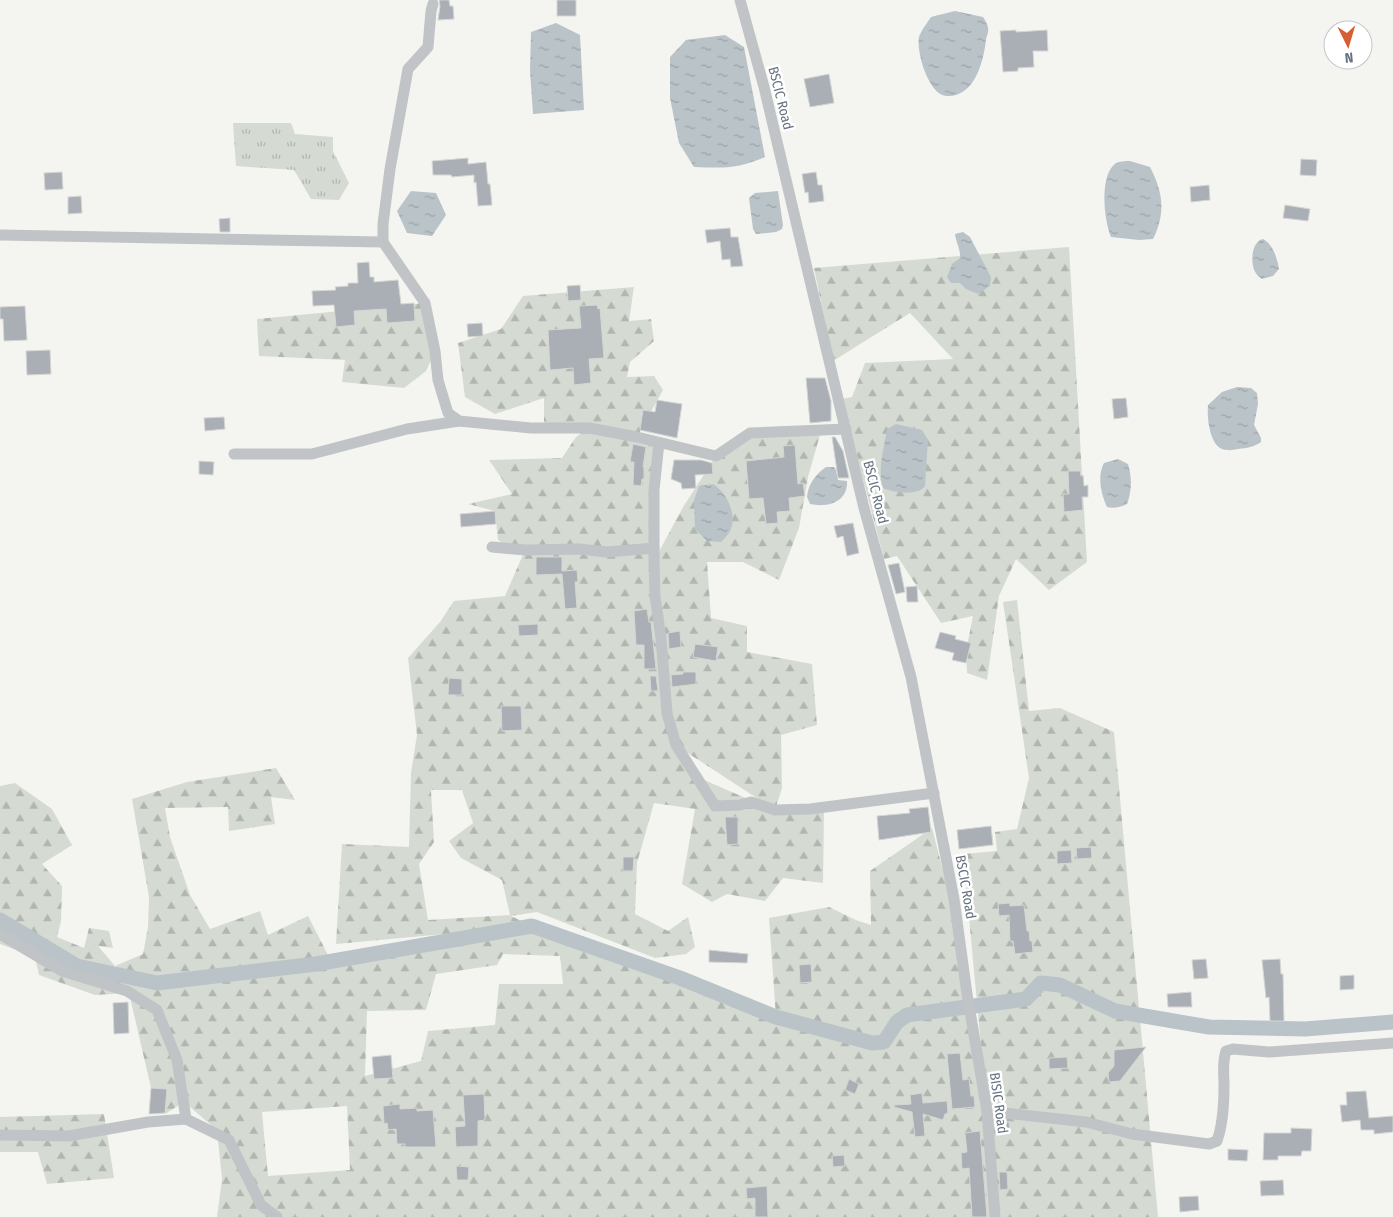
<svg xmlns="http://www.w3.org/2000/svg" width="1393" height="1217" font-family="'Fira Sans Condensed',sans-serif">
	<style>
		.grass { fill: url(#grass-tufts) }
		.forest { fill: url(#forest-firs); fill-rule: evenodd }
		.water { fill: url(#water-ripples) }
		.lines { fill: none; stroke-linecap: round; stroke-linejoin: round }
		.canal { stroke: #bac3c8; stroke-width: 15 }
		.building { fill: #a9afb5; stroke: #d6d6d4 }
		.street { stroke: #c0c4c7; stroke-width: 11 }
		.labels { text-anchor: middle; stroke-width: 5; stroke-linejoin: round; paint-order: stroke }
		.street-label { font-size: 14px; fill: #667380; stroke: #fff }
	</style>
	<defs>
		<pattern id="grass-tufts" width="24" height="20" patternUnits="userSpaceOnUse" patternTransform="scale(1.25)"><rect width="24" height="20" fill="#d5dbd2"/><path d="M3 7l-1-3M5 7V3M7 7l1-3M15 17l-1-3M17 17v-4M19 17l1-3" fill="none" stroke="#b1b6b0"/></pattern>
		<pattern id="forest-firs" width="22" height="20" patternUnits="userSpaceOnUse" patternTransform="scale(1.25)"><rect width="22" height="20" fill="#d5dbd2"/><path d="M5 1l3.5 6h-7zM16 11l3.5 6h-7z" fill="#b1b6b0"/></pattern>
		<pattern id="water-ripples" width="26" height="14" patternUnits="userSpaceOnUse" patternTransform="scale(1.25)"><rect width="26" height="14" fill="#bac3c8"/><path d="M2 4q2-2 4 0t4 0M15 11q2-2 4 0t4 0" fill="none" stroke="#9ba3a8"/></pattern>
	</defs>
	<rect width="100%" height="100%" fill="#f4f5f1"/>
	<path class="grass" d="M233,123H291L295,134L333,137V151L349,183L339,200L311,199L294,170L236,166Z"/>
	<g class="forest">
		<path d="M1069,247L1087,562L1049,590L1016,559L999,596L987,680L967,673L966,651L973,616L941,623L897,556L884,559L842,399L852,397L865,363L953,359L910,313L833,361L814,268Z"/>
		<path d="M634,287L629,321L651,319L654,341L630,362L627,377L654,376L663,390L637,437L659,443L654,561L683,507L716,456L750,433L820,435L808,477L799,528L779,580L743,562H707L711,618L747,626V652L812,664L817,725L781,735L782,788L775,810H824L823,883L783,878L765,901L727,894L712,902L682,884L695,809L654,803L637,863L635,914L668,931L688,917L695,947L686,954L655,958L537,912L511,916L532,926L680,978L776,1017L769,918L829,907L856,920L871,925L870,871L932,828L950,898L987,1109L963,854L997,851L995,832L1017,829L1029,778L1003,602L1017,600L1029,711L1060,708L1114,732L1158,1217H217L222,1179L217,1130L184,1102L165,1114L167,1089L151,1088L129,993L95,995L39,975L35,957L0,944V786L15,783L52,809L72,845L42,864L62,886L61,921L57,937L84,948L89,928L109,931L113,948L98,946L115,966L143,954L148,927L149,897L132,799L187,782L276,768L295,800L271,797L275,824L229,831L228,807L165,808L170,837L190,895L210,929L260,911L268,935L308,916L330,959L522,927L336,944L342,844L409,847L411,773L417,735L408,658L440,622L454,601L505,596L525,550L511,548L498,540L495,511L468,504L512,494L489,460L562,458L576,437L583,432L544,428V398L495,414L465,397L458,343L501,329L523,296ZM677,746L772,808L771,809L695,776ZM431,790H462L473,823L449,841L461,858L502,880L510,915L428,920L419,864L434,842ZM503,954L560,956L563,984H499L495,1025L428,1031L421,1061L365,1076L367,1011L426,1010L436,974L497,965ZM81,966H115L153,982ZM347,1106L350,1170L268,1176L262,1112Z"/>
		<path d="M425,303L435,351L426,371L404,388L342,382L345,360L259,356L257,319Z"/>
		<path d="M104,1114L114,1178L47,1184L38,1152H0V1117Z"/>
	</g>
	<g class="water">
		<path d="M955,11L983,17C985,20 988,25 988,28C989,31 987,36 986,39C984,60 975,98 946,96C929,95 916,52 919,37C921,31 927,23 931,17Z"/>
		<path d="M556,23L580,35L584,110L533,114L530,71L531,32Z"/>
		<path d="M725,35L744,47L765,157C737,169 724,168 694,167L679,143L670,98V57L686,40Z"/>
		<path d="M1130,161L1150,167C1163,192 1166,213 1153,239L1139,240L1111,237C1104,221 1099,176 1115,164C1119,161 1125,161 1130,161Z"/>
		<path d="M411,191L436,193L446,215L432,236L407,233L397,211Z"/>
		<path d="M778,191L783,225L782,229L776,232L756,234L753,229L749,198L755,193Z"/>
		<path d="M963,232L970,237L991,277L990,286L978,294L966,289L960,283H951L947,277L952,264L960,258C961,250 956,243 955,234Z"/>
		<path d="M1263,239C1273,244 1277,258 1279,269L1273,276L1262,279C1258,276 1254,272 1253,266C1251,257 1253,241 1263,239Z"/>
		<path d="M1237,387L1251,388L1257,393L1258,404L1254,425L1261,438V442C1254,447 1247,448 1238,449C1233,450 1228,451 1222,449C1209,443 1207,417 1208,405L1222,392Z"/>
		<path d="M896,424L922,430L928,440L925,486C919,496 892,493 883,488C877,469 884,449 887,429Z"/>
		<path d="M1118,459L1128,464C1132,477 1132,491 1127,504C1121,507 1113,509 1107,507C1101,494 1097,476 1104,463Z"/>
		<path d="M826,467H834L836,470L838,480L847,481C848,502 828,508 810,504L807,497C808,484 816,474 826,467Z"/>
		<path d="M713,484C726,492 737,513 731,529C729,534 724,539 721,542L707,541L695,529L694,500L699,486Z"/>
	</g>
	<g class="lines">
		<path class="canal" d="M0,920L77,966L157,983L316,964L532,926L680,978L776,1017L872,1043L884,1042L897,1022L907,1015L1026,999L1041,983L1060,985L1115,1011L1209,1027L1305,1029L1393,1022"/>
	</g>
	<g class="building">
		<path d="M439,0H449L450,6H453L454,19L438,20L440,6Z"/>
		<rect x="557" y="0" width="19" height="16"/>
		<path d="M1016,30V32L1047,30L1048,51H1033L1034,67L1018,68V71L1003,72L1000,31Z"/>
		<path d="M829,74L834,103L810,107L804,79Z"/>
		<path d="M468,158V164L486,162L488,184H490L492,205L478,206L476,182L474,183V175L452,177L451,175H433L432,161Z"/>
		<path d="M1301,159L1317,160L1316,176L1300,175Z"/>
		<path d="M62,172L63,189L45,190L44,173Z"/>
		<path d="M816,172L818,185H822L824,201L809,203L808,192L805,193L802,174Z"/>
		<path d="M1209,185L1210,200L1191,202L1190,187Z"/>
		<path d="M81,196L82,213L68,214V197Z"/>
		<path d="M1285,205L1310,209L1308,221L1283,218Z"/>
		<path d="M230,218V232H220L219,219Z"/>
		<path d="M730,228L731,237H738L743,266L731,267L730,259L722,260L720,241L707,243L705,230Z"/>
		<path d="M369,262L370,277H374V282L398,280L401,304L414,303L415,321L387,323L386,309L354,311L355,325L336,327L334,305L313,306L312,291L336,290L335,287L348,286V283H358L357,263Z"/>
		<path d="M580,285L581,300L568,301L567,286Z"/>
		<path d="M597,305L598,309L600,308L604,358L589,359L591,383L574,385L573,368L550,370L548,330L581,328L579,306Z"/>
		<path d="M25,306L27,340L4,341L3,319H0V307Z"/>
		<path d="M482,323L483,336L468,337L467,324Z"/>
		<path d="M50,350L51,374L27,375L26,351Z"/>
		<path d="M806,378H825L831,401V421L810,423Z"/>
		<path d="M1126,398L1128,417L1114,419L1112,399Z"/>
		<path d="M657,400L682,404L677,438L640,430L643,410L655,412Z"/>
		<path d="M224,417L225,429L205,431L204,418Z"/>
		<path d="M832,437H835L843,451L849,478H838Z"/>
		<path d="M633,444L646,447L643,467H644V479H642L641,486L633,485L634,462H630Z"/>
		<path d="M795,445L798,484L803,483L805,496L789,498L790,511L777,512L778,523L766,524L763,498L749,499L746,461L784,457L783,446Z"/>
		<path d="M674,460H701L712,463L713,474L695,475L696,488L682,489L681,483L671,479Z"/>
		<path d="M199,461L214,462L213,475L199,474Z"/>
		<path d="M1068,471H1080L1081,476L1083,475L1084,486L1088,485V497H1082L1083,510L1064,512L1063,494H1069Z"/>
		<path d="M495,511L496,524L461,527L460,514Z"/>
		<path d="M853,523L859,553L847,556L843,536L837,538L834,526Z"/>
		<path d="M536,557H562V571L577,570L578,582H575L577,608L565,609L562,574L536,575Z"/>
		<path d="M899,563L905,592L896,594L888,565Z"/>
		<path d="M917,586L918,602H907L906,587Z"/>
		<path d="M647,609L649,622H651L656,669H644V645H636L634,611Z"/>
		<path d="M538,624V635L519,636L518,625Z"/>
		<path d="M680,631L681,647L669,649L668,633Z"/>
		<path d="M940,632L956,636L955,639L971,643L966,663L952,660L954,653L935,648Z"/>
		<path d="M695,644L718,647L716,661L693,657Z"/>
		<path d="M683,672H696V684L672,687L671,675L683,674Z"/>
		<path d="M650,676H656L658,691H651Z"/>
		<path d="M449,678L462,679V695H448Z"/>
		<path d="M501,706H521L522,730L502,731Z"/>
		<path d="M928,807L931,832L879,840L877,816L910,813L909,809Z"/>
		<path d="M725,817H738V844L727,845Z"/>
		<path d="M991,826L993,845L959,849L957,830Z"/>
		<path d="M1091,847L1092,858L1077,859L1076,848Z"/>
		<path d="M1071,850L1072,863L1057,864V851Z"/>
		<path d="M623,857H634L633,871H623Z"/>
		<path d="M1010,903V906L1024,905L1027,931H1029L1030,941H1032L1033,952L1015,954L1013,941H1010L1009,915L999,916L998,904Z"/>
		<path d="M709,950L748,954L747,963L709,962Z"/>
		<path d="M1206,959L1208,978L1194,979L1192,960Z"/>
		<path d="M1280,959L1281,974H1283L1284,1021H1270L1269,997L1266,998L1262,960Z"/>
		<path d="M811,964L812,982L800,983L799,965Z"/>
		<path d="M1354,975V989L1340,990V976Z"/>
		<path d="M1191,992L1192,1007H1168L1167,994Z"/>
		<path d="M128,1002L129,1033L114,1034L113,1003Z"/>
		<path d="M1146,1047L1120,1081L1109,1082L1108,1073L1114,1066V1050Z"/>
		<path d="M960,1053L963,1080L969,1079L971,1096H974L975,1107L952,1109L947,1054Z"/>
		<path d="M391,1055L393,1078L374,1079L372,1057Z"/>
		<path d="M1067,1057L1068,1068L1049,1069V1058Z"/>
		<path d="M849,1079L859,1084L855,1094L845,1090Z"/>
		<path d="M151,1088L167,1089L165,1113L149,1114Z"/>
		<path d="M1366,1091L1369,1118L1393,1116V1132L1374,1134V1130H1361L1360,1120L1342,1122L1340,1105H1347L1346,1092Z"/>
		<path d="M922,1093L923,1103L947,1101L948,1113L945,1114L943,1120L923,1114L925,1136L915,1137L912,1112L894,1107V1105L911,1104L910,1095Z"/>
		<path d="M484,1094L485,1120L478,1121V1146L456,1147L455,1127L465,1126L463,1095Z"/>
		<path d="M400,1104V1109L417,1108V1111L433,1110L436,1147H405V1144H397L396,1129L388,1130L387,1123L384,1124L383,1106Z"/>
		<path d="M1009,1122L1010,1134H999L998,1123Z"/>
		<path d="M1291,1128L1312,1129L1311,1151H1302L1301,1156H1278V1160H1263L1264,1133H1291Z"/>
		<path d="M980,1131L987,1217H972L969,1168L962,1169L961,1153L967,1152L965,1133Z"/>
		<path d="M1228,1149L1248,1150L1247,1161L1228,1160Z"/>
		<path d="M844,1155L845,1166L833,1167L832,1156Z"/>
		<path d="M456,1166L469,1167L468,1180H457Z"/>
		<path d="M999,1172H1007L1008,1189L1000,1190Z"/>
		<path d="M1283,1180L1284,1195L1261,1196L1260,1181Z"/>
		<path d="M767,1186L768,1217H755V1198L747,1199L746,1188Z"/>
		<path d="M1198,1196L1199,1210L1180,1212L1179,1197Z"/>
	</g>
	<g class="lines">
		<g class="street">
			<path d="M740,0L764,87L864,508L911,677L954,899L967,994L987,1111L995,1217"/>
			<path d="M0,235L383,242L425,303L435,351L438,380L448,413L459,421L531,428H589L637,437L716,456L750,433L846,429"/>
			<path d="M383,242V224L390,169L408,69L428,47L431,11L433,4"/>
			<path d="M659,443L654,490V562L655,596L661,638L667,713L676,745L715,806L740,805L751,802L775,810L810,809L934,793"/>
			<path d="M234,454H312L407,429L459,421"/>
			<path d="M492,547L525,550L579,549L607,552L654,548"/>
			<path d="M0,934L62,971L127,991L157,1010L177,1060L186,1119"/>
			<path d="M987,1111L1086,1122L1132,1134L1209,1144L1217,1141C1223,1124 1224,1105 1224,1086C1224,1075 1222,1063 1226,1051L1233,1049L1269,1052L1393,1043"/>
			<path d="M0,1135L69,1136L148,1122L186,1119L229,1140L261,1205L277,1217"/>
		</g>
	</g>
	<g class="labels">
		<g class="street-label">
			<text transform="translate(781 98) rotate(76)" y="5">BSCIC Road</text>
			<text transform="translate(876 492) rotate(76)" y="5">BSCIC Road</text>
			<text transform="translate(966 887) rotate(80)" y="5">BSCIC Road</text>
			<text transform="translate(999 1103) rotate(82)" y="5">BISIC Road</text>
		</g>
	</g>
	<g transform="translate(1348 45) rotate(175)"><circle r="24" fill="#ffffff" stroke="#c2c7cc"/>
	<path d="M0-4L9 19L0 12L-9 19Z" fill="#d65e30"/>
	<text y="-8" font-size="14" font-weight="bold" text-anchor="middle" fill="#667380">N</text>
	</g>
</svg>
